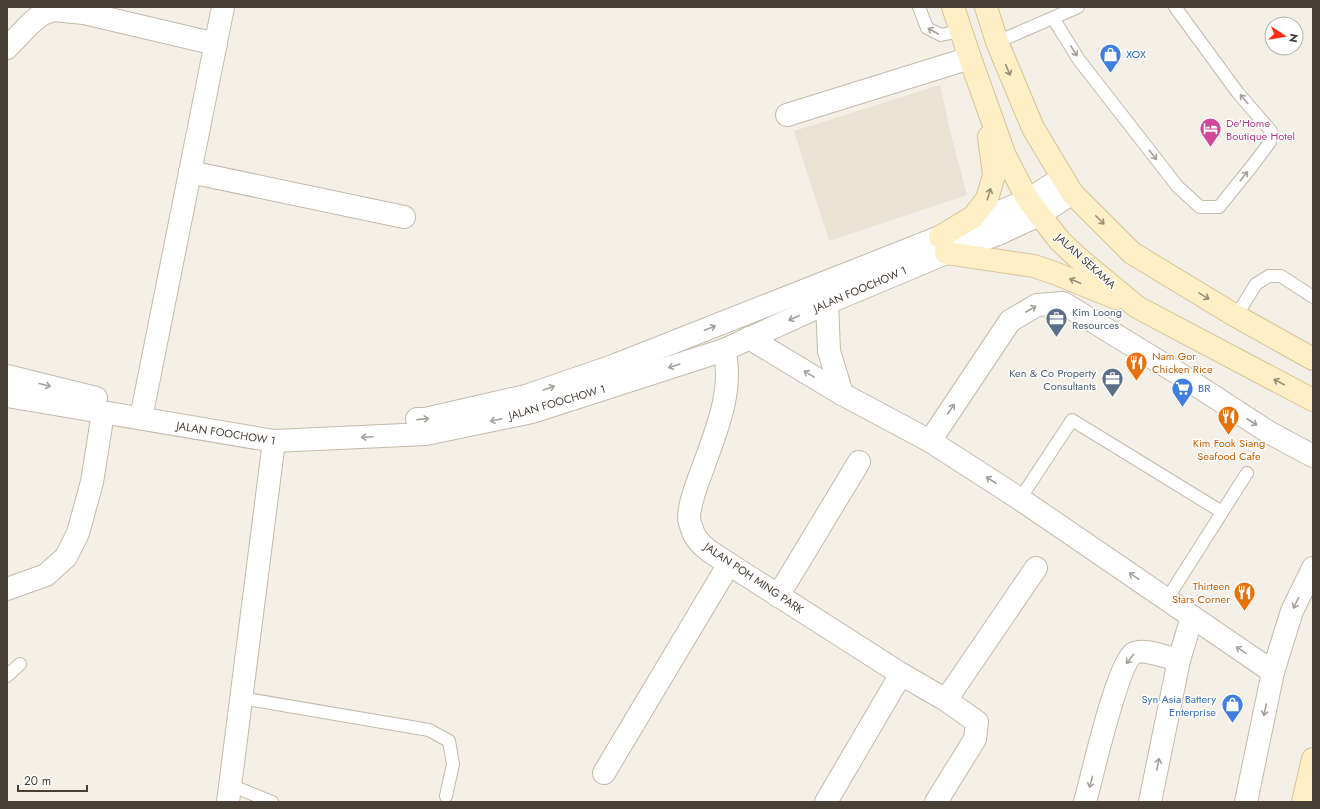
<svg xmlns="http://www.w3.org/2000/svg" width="1320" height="809" font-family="Jost,sans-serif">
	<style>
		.residential { fill: #e9e2d5 }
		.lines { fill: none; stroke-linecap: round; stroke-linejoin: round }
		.service-casing { stroke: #c3baac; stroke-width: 14 }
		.minor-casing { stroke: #c3baac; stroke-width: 24 }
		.tertiary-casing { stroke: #c3baac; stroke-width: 24 }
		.secondary-casing { stroke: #d7c395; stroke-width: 24 }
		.service { stroke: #fff; stroke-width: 12 }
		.minor { stroke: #fff; stroke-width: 22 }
		.tertiary { stroke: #fff; stroke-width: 22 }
		.secondary { stroke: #ffefc6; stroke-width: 22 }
		.oneway { stroke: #a4a09a }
		.oneway2 { stroke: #9a8f77 }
		.labels { text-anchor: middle; stroke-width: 3; stroke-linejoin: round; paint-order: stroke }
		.shop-label { font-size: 11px; fill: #366cbe; stroke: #fff; text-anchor: start }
		.hotel-label { font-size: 11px; fill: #b23c85; stroke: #fff; text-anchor: start }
		.street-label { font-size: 11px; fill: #484036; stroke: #fff }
		.service-label { font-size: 11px; fill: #4e5e75; stroke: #fff; text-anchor: start }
		.food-label { font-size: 11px; fill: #c56008; stroke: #fff; text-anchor: start }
	</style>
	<rect width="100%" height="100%" fill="#f4f0e7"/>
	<path class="residential" d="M940,85L952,139L967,195L829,241L794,131Z"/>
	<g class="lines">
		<defs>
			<g id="service">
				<path d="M919,7L927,28L941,35L960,31"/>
				<path d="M1053,18L1079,60L1178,187L1200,207H1219L1252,166L1270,142L1271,131L1238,93L1175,7"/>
				<path d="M997,42L1078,7"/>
				<path d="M1236,316L1256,284L1269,276H1281L1313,297"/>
				<path d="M1020,499L1072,420L1222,512"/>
				<path d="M1167,599L1247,473"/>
				<path d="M7,676L20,664"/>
				<path d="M241,698L429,730L449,741L453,764L446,796"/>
				<path d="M230,785L272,802"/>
			</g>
			<g id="minor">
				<path d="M7,48L30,24L42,14L54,10L84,13L216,44"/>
				<path d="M787,115L970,58"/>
				<path d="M190,172L404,217"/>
				<path d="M827,303L829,351L842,394"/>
				<path d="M749,338L842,394L930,441L1020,499L1273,672"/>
				<path d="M724,350C734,388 717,429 704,465C699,479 689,502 689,518C689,522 692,528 693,532C699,547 717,556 729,564L901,674L946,700L977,722L975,739L936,802"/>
				<path d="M143,408L223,7"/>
				<path d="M930,441L1010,321L1037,305L1063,303L1176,372L1270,433L1313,456"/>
				<path d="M7,589L46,575L66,557L78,533L92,482L103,413"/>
				<path d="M778,596L859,462"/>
				<path d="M946,700L1036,568"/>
				<path d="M604,773L729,564"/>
				<path d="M228,802L274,441"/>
				<path d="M826,802L901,674"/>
				<path d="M1085,802C1092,777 1117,664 1134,653C1144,648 1168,658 1179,660"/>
				<path d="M1150,802L1179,660L1192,617"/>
				<path d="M1246,802L1273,672L1292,611L1313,568"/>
			</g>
			<g id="tertiary">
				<path d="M7,376L96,398"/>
				<path d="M7,396L274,441L426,434L532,412L724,350L827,303L946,253L998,234L1039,215L1072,193"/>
				<path d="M417,419H425L526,396L613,366L940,237L1028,200L1062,178"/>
			</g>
			<g id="secondary">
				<path d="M953,7L970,58L1005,156L1028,200L1060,241L1078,258L1137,307L1313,400"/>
				<path d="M986,7L997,42L1033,128L1072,193L1132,253L1236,316L1313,359"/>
				<path d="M940,237L973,217L987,199L994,175L989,137"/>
				<path d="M946,253L1034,266L1057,274L1116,298"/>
				<path d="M1303,802L1313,759"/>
			</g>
		</defs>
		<use href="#service" class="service-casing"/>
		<use href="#minor" class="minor-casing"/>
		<use href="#tertiary" class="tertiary-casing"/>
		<use href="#secondary" class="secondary-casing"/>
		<use href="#service" class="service"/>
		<use href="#minor" class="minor"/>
		<use href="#tertiary" class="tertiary"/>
		<use href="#secondary" class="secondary"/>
	</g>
	<defs><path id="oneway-shaft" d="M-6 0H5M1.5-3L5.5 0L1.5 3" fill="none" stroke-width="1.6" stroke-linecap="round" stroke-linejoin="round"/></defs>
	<g class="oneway">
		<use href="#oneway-shaft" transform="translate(933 31) rotate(-150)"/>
		<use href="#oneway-shaft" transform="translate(1074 51) rotate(58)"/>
		<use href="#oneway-shaft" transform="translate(1244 99) rotate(-130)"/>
		<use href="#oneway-shaft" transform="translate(1153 155) rotate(52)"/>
		<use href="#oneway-shaft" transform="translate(1244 176) rotate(-51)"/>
		<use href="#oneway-shaft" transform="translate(1031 309) rotate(-30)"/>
		<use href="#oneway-shaft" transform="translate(794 318) rotate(156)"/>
		<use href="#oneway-shaft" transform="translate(710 328) rotate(-21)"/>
		<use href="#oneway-shaft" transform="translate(674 366) rotate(162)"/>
		<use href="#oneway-shaft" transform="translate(809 374) rotate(-149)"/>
		<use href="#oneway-shaft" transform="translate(45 385) rotate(14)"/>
		<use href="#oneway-shaft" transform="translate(549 388) rotate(-19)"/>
		<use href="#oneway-shaft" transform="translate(951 409) rotate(-56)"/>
		<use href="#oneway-shaft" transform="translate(423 419) rotate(-6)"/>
		<use href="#oneway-shaft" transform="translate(496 420) rotate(168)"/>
		<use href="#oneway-shaft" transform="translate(1252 422) rotate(33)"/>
		<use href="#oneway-shaft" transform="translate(367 437) rotate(177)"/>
		<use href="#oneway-shaft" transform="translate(991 480) rotate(-147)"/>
		<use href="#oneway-shaft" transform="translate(1134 576) rotate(-146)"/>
		<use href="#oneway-shaft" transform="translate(1296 603) rotate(116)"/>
		<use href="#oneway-shaft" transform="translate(1241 650) rotate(-146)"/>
		<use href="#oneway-shaft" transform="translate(1130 659) rotate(128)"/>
		<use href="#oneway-shaft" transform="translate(1265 710) rotate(102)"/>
		<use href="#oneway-shaft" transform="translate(1158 764) rotate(-79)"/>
		<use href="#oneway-shaft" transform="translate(1091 782) rotate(105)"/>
	</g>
	<g class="oneway2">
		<use href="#oneway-shaft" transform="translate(1008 70) rotate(67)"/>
		<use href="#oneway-shaft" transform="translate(989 194) rotate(-73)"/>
		<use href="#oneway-shaft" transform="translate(1100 220) rotate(45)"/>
		<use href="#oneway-shaft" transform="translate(1075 281) rotate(-157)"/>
		<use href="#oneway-shaft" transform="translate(1204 296) rotate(31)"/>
		<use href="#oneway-shaft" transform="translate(1279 382) rotate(-152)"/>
	</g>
	<defs>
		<symbol id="shop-pin" viewBox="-11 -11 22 30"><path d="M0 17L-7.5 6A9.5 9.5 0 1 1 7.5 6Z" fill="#3f7fe0" stroke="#fff"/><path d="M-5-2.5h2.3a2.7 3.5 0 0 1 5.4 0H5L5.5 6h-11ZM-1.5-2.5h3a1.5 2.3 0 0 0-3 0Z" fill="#fff"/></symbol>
		<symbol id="hotel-pin" viewBox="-11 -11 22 30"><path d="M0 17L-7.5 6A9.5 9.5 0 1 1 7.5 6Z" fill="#d1479c" stroke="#fff"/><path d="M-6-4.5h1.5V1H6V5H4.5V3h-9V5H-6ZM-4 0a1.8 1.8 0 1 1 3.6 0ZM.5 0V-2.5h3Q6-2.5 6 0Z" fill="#fff"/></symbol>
		<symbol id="office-pin" viewBox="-11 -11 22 30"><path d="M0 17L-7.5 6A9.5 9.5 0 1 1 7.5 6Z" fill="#5c6f8a" stroke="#fff"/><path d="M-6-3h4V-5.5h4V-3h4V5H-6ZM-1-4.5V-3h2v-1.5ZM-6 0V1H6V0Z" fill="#fff"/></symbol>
		<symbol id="restaurant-pin" viewBox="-11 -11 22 30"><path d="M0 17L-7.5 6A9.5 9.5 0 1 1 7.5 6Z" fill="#e8710a" stroke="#fff"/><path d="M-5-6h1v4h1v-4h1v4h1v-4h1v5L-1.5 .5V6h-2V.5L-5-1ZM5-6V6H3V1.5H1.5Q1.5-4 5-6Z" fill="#fff"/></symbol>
		<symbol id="supermarket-pin" viewBox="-11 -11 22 30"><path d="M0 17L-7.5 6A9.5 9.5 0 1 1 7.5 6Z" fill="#3f7fe0" stroke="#fff"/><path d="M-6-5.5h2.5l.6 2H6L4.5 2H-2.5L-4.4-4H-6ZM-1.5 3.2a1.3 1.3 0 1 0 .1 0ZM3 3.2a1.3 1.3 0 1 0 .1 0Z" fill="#fff"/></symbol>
	</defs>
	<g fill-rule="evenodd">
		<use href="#shop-pin" x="1098" y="42" width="25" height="34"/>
		<use href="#hotel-pin" x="1198" y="116" width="25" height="34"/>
		<use href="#office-pin" x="1044" y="306" width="25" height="34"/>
		<use href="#restaurant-pin" x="1124" y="350" width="25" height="34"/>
		<use href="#office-pin" x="1100" y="366" width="25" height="34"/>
		<use href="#supermarket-pin" x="1170" y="376" width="25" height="34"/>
		<use href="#restaurant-pin" x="1216" y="404" width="25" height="34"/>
		<use href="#restaurant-pin" x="1232" y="580" width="25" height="34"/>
		<use href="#shop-pin" x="1220" y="692" width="25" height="34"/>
	</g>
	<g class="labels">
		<g class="shop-label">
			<text x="1126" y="58">XOX</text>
			<text x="1198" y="392">BR</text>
			<text x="1216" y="703" text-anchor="end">Syn Asia Battery<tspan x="1216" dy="13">Enterprise</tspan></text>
		</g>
		<g class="hotel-label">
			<text x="1226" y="127">De'Home<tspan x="1226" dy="13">Boutique Hotel</tspan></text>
		</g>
		<g class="street-label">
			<text transform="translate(1086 261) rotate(42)" y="4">JALAN SEKAMA</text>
			<text transform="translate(860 289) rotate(-23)" y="4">JALAN FOOCHOW 1</text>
			<text transform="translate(557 402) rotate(-16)" y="4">JALAN FOOCHOW 1</text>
			<text transform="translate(226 433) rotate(9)" y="4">JALAN FOOCHOW 1</text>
			<text transform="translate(754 578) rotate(34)" y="4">JALAN POH MING PARK</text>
		</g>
		<g class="service-label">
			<text x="1072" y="316">Kim Loong<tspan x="1072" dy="13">Resources</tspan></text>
			<text x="1096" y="377" text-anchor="end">Ken &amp; Co Property<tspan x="1096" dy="13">Consultants</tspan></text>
		</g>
		<g class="food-label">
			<text x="1152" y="360">Nam Gor<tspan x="1152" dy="13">Chicken Rice</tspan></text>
			<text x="1229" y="447" text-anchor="middle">Kim Fook Siang<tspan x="1229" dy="13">Seafood Cafe</tspan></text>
			<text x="1230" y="590" text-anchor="end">Thirteen<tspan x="1230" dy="13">Stars Corner</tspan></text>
		</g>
	</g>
	<rect width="1320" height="809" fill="none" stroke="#484036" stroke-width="16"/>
	<g transform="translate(1284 36) rotate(102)"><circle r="19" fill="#ffffff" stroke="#b6b3af"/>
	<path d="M0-3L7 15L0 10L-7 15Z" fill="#ff2d13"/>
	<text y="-6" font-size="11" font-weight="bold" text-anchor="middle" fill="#484036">N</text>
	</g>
	<path d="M18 785v6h69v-6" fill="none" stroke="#484036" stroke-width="2"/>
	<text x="24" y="785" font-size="12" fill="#484036" stroke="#ffffff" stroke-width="3" paint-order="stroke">20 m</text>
</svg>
